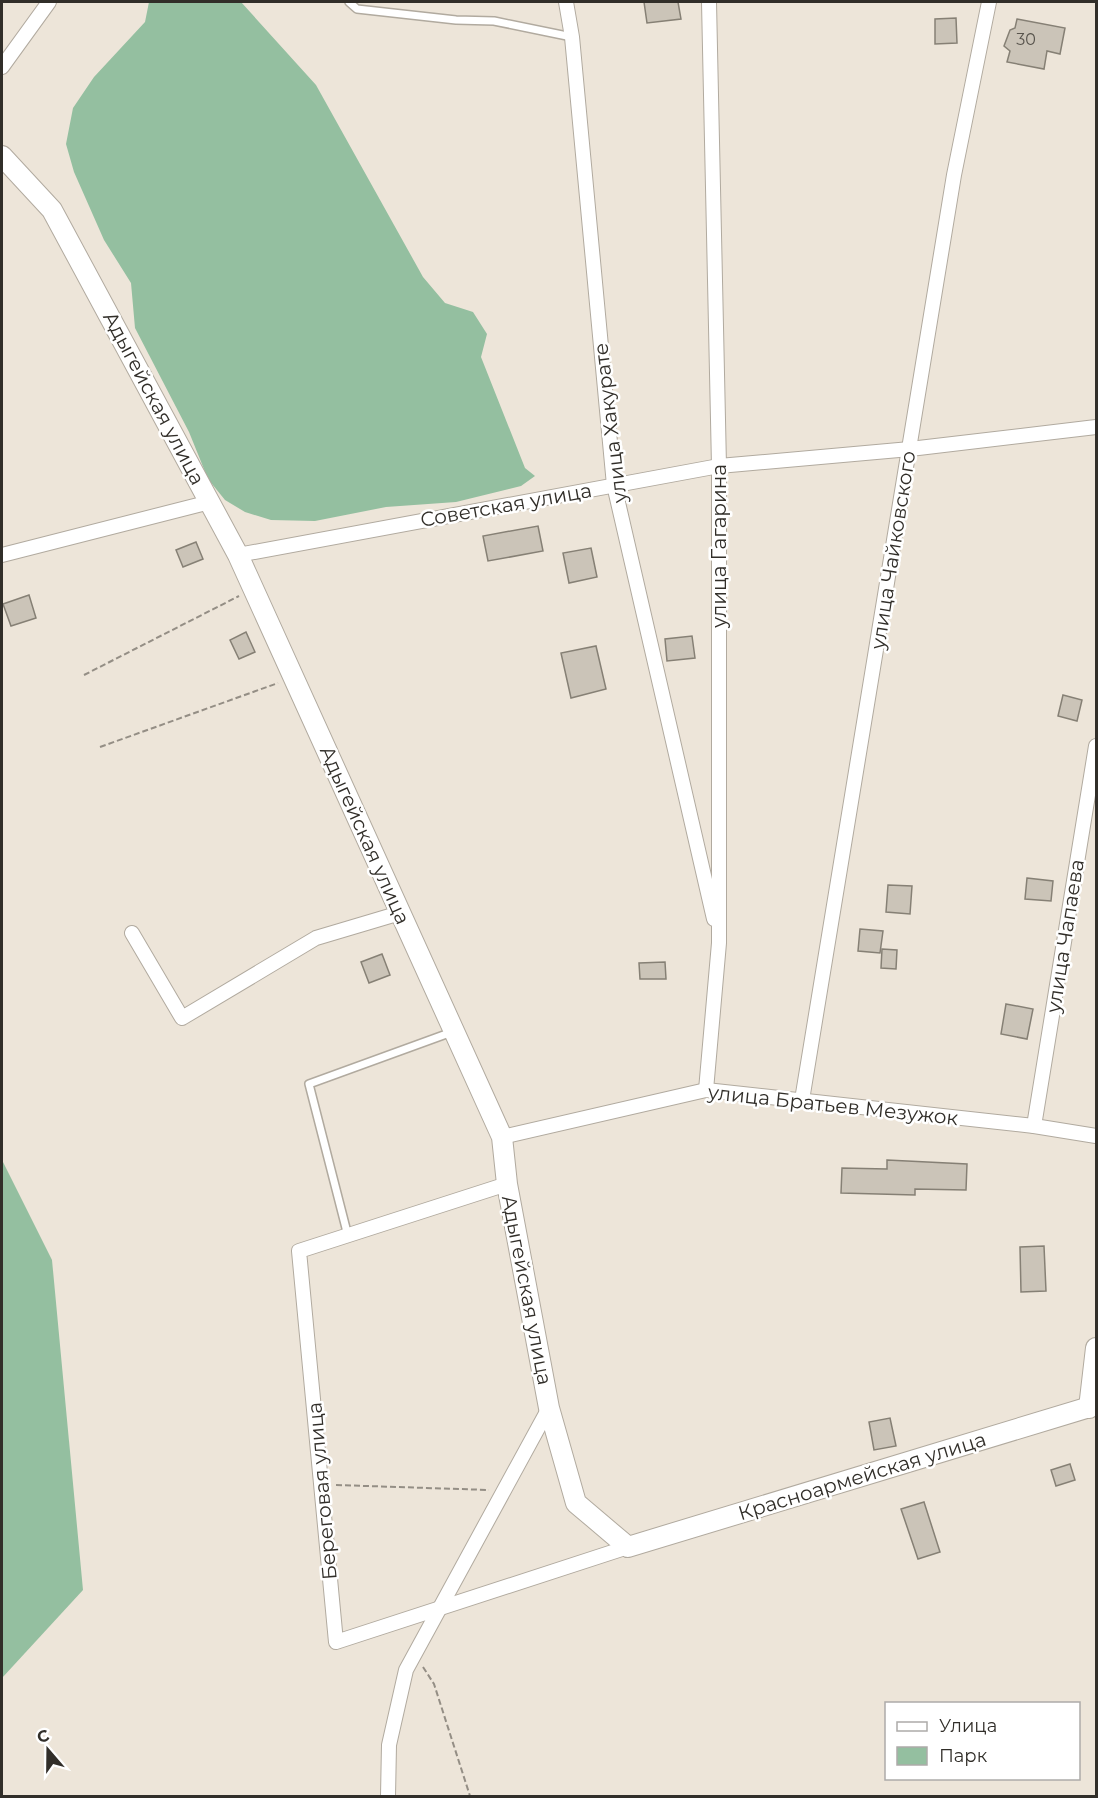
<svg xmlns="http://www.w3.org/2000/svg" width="1098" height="1798" font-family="Montserrat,sans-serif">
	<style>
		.green { fill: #94bfa0 }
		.building { fill: #cbc4b8; stroke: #868075; stroke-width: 1.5 }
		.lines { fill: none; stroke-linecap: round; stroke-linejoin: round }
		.lane-casing { stroke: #b1aa9f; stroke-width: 10 }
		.street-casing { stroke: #b1aa9f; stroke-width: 16 }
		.secondary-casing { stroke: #b1aa9f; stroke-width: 22 }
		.path { stroke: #948e85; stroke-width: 2; stroke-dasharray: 6 3; stroke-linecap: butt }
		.lane { stroke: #fff; stroke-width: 7 }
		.street { stroke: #fff; stroke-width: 14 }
		.secondary { stroke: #fff; stroke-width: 20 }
		.labels { text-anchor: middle; stroke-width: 5; stroke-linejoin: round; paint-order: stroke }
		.number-label { font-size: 16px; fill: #58544d }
		.street-label { font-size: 20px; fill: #312e29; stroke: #fff }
	</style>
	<rect width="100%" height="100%" fill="#ede5d9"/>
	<g class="green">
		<path d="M149,2H241L316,85L423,277L445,303L473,312L487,334L481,357L525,468L535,476L521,486L456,502L386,507L315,521L271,520L245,512L225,500L208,479L189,432L135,328L131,283L104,240L74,172L66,144L73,108L94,77L145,22Z"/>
		<path d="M2,1160L52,1260L83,1590L2,1678Z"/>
	</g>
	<g class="building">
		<path d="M644,2H678L681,19L647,23Z"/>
		<path d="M956,18L957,43L935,44V19Z"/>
		<path d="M1017,19L1065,28L1060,54L1047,51L1044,69L1007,62L1010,51L1004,46L1010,30L1015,28Z"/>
		<path d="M538,526L543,551L488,561L483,536Z"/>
		<path d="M196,542L203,559L183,567L176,550Z"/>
		<path d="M591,548L597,577L569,583L563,553Z"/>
		<path d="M29,595L36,618L11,626L3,604Z"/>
		<path d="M246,632L255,652L239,659L230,640Z"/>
		<path d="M692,636L695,658L667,661L665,639Z"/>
		<path d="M596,646L606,689L571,698L561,653Z"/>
		<path d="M1063,695L1082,700L1077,721L1058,716Z"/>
		<path d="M1027,878L1053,881L1051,901L1025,899Z"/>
		<path d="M888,885L912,886L910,914L886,912Z"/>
		<path d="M860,929L883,931L880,953L858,951Z"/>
		<path d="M882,949L897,950L896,969L881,968Z"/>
		<path d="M382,954L390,975L369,983L361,962Z"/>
		<path d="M665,962L666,979H640L639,963Z"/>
		<path d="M1006,1004L1033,1009L1027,1039L1001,1034Z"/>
		<path d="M887,1160L967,1164L966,1190L915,1189V1195L841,1193L842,1168L887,1169Z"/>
		<path d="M1044,1246L1046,1291L1021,1292L1020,1247Z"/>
		<path d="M890,1418L896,1446L874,1450L869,1422Z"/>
		<path d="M1070,1464L1075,1480L1056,1486L1051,1470Z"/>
		<path d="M924,1502L940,1552L918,1559L901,1509Z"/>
	</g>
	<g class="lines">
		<defs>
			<g id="lane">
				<path d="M349,2L357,9L456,20L494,21L572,37"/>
				<path d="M348,1236L309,1084L452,1032"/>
			</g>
			<g id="street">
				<path d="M566,2L572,37L614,485L714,919"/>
				<path d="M2,67L49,2"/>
				<path d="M2,555L210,502"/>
				<path d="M238,555L719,466L910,449L1096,427"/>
				<path d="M132,933L182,1018L316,938L400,913"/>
				<path d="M706,1090L719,943V466L709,2"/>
				<path d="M802,1100L954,175L989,2"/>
				<path d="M1034,1126L1096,746"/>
				<path d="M502,1137L706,1090L1034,1126L1096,1136"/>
				<path d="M507,1184L299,1251L336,1642L628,1547"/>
				<path d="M388,1796L389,1745L406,1670L549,1408"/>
			</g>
			<g id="secondary">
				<path d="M2,156L52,210L238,555L502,1137L507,1184L549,1408L576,1503L628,1547L1096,1405"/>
				<path d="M1089,1408L1096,1348"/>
			</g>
		</defs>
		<use href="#lane" class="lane-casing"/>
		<use href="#street" class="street-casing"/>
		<use href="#secondary" class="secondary-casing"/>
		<g class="path">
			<path d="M84,675L239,596"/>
			<path d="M100,747L278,683"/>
			<path d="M336,1485L489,1490"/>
			<path d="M423,1667L434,1684L470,1796"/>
		</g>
		<use href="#lane" class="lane"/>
		<use href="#street" class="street"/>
		<use href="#secondary" class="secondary"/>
	</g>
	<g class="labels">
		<g class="number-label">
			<text x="1026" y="45">30</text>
		</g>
		<g class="street-label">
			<text transform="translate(154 398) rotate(62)" y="7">Адыгейская улица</text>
			<text transform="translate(610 423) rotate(-97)" y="7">улица Хакурате</text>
			<text transform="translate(506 505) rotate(-10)" y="7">Советская улица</text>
			<text transform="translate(719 546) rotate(-90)" y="7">улица Гагарина</text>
			<text transform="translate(893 550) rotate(-81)" y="7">улица Чайковского</text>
			<text transform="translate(365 835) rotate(66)" y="7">Адыгейская улица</text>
			<text transform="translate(1065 936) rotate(-81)" y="7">улица Чапаева</text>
			<text transform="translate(833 1105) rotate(6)" y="7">улица Братьев Мезужок</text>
			<text transform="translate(527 1290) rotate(79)" y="7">Адыгейская улица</text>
			<text transform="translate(862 1476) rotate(-17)" y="7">Красноармейская улица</text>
			<text transform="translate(322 1491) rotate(-95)" y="7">Береговая улица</text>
		</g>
	</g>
	<rect width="1098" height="1798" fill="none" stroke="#312e29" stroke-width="6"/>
	<rect x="885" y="1702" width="195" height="78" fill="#ffffff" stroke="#adaba9" stroke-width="1.5"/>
	<rect x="897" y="1722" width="30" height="9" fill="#ffffff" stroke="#adaba9" stroke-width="1.5"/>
	<text x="939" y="1732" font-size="18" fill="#312e29">Улица</text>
	<rect x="897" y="1747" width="30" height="18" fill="#94bfa0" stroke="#adaba9" stroke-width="1.5"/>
	<text x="939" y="1762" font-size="18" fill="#312e29">Парк</text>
	<g transform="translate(48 1750) rotate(340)" stroke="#ffffff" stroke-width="4.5" paint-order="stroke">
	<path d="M0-4.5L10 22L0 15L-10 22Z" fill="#312e29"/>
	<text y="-9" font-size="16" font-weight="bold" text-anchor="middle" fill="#312e29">С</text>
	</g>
</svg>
